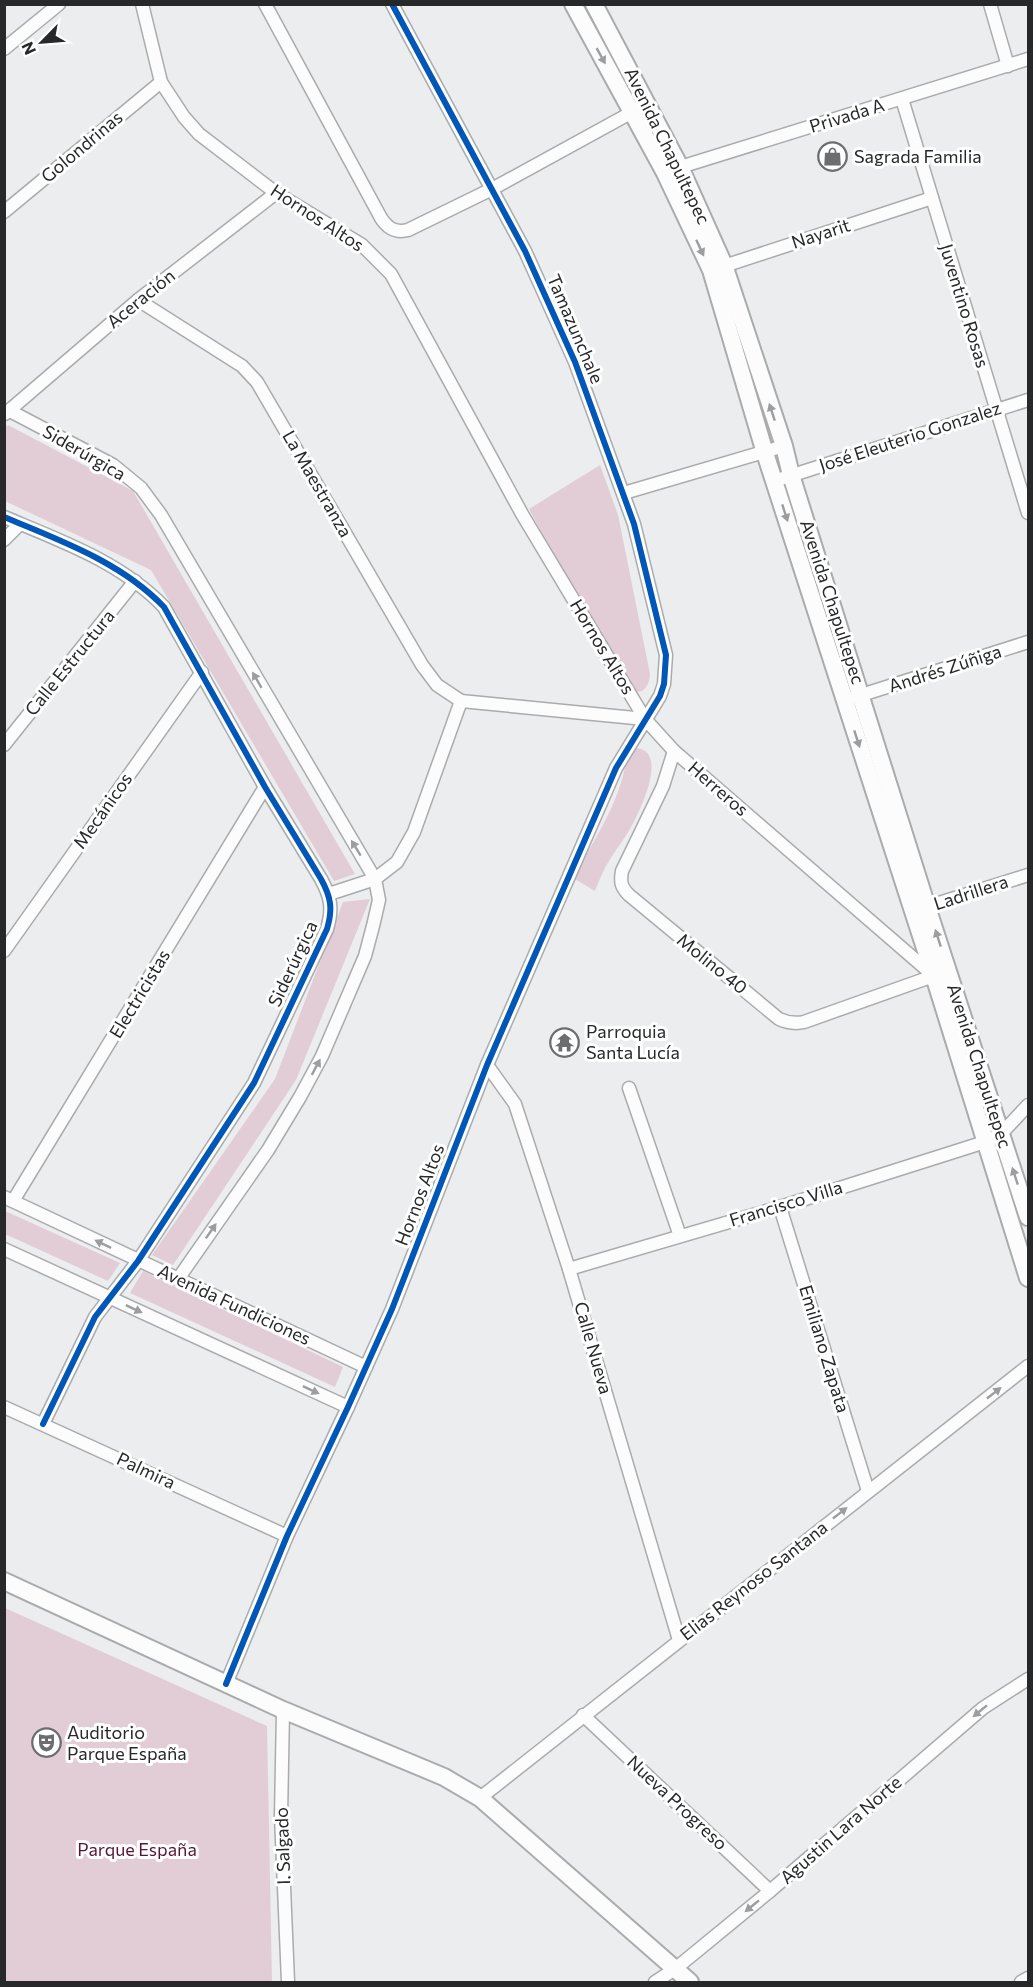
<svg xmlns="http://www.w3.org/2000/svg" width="1033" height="1987" font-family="Commissioner,sans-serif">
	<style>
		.green { fill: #e2cdd6 }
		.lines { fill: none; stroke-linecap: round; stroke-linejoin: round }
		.street-casing { stroke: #aaabac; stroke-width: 15 }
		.secondary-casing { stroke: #aaabac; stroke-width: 20 }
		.street { stroke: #fcfcfd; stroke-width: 12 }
		.secondary { stroke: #fcfcfd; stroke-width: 16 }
		.cycleway-casing { stroke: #fff; stroke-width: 10 }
		.cycleway { stroke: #0057b8; stroke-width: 6 }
		.oneway { fill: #9c9d9e }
		.labels { text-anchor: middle; stroke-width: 6; stroke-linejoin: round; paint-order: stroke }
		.street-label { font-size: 18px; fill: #272829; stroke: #fff }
		.poi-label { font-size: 18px; fill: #272829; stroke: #fff; text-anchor: start }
		.park-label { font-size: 18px; fill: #561735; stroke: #fff }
	</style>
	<rect width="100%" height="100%" fill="#ebedef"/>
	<g class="green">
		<path d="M8,425L133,491L355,874L334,881L151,570L5,501L4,428Z"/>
		<path d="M600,465L618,515L650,674C650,682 645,695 634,691C630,689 625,682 622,679L529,509Z"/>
		<path d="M636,748C670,751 639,813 630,829C624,840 615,850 609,861C603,870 599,881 595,891L573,878C595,838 622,800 627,754Z"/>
		<path d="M370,899L296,1080L173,1265L152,1255L275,1079L343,902Z"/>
		<path d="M5,1211L120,1263L108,1281L5,1234Z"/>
		<path d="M143,1271L343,1367L335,1387L130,1293Z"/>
		<path d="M5,1608L267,1726L272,1982H5Z"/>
	</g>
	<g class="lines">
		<defs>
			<g id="street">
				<path d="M142,4L161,82L184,117L199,134L276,193L362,245L391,274L522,514L645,719"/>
				<path d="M265,4L381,218C388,229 396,233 408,230L492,189L647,104"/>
				<path d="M990,4L1008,66"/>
				<path d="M4,49L59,4"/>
				<path d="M902,99L1028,513"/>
				<path d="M674,169L1028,59"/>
				<path d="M4,212L161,82"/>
				<path d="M718,268L932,198"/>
				<path d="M138,300L242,366L257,382L422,665L437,685L461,701L645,719L674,751L933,975"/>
				<path d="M10,411L113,465L141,488L161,515L375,879L379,900L373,926L365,956L322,1056L300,1097L268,1150L178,1279"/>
				<path d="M5,414L138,300L276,193"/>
				<path d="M774,481L1028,400"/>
				<path d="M624,493L784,446"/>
				<path d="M4,517C61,541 121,562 164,607L265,787L321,879C331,897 333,909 327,929L254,1083L138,1261L95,1317L43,1424"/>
				<path d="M4,540L20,524"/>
				<path d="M852,698L1028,642"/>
				<path d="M4,745L135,581"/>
				<path d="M674,751L663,786L622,871C620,882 621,887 629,895L779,1019C788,1023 795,1024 804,1022L939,974"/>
				<path d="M329,894L375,879L397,862L414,832L461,701"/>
				<path d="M920,909L1028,875"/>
				<path d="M4,951L202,672"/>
				<path d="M487,1065L515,1104L569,1269L679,1640"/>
				<path d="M629,1088L680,1236"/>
				<path d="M4,1197L366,1367"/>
				<path d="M13,1201L265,787"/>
				<path d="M780,1207L868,1491"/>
				<path d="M4,1249L348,1407"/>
				<path d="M569,1269L780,1207L985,1142L1001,1134L1028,1105"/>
				<path d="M4,1407L287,1536"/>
				<path d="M226,1684L287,1536L348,1407L392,1309L487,1065L616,768L660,696L664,684L666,655L634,524L575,362L525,251L392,4"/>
				<path d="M283,1710L281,1816L288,1982"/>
				<path d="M583,1715L770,1891"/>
				<path d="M480,1798L1028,1366"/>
				<path d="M655,1982L675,1969L770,1891L983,1708L1028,1679"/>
				<path d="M1021,1982L1028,1978"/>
			</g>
			<g id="secondary">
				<path d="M573,4L665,173L711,270L765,453L934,976L1028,1278"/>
				<path d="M594,4L680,167L724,265L784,446L791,475L927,907L1028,1217"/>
				<path d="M4,1581L283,1710L444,1777L480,1798L690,1982"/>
			</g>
		</defs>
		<use href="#street" class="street-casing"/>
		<use href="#secondary" class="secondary-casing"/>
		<use href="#street" class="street"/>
		<use href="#secondary" class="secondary"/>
		<defs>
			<g id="cycleway">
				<path d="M4,517C61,541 121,562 164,607L265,787L321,879C331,897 333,909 327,929L254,1083L138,1261L95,1317L43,1424"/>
				<path d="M226,1684L287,1536L348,1407L392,1309L487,1065L616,768L660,696L664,684L666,655L634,524L575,362L525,251L392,4"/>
			</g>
		</defs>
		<use href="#cycleway" class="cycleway-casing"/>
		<use href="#cycleway" class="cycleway"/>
	</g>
	<defs><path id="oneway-solid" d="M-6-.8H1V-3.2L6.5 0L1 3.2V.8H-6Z" transform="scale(1.5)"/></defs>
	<g class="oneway">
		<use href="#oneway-solid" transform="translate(601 56) rotate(61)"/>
		<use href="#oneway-solid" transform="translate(700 248) rotate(65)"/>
		<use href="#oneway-solid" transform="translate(772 412) rotate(-108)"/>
		<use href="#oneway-solid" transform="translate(785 513) rotate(72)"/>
		<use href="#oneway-solid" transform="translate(257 680) rotate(-120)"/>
		<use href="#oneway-solid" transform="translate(857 739) rotate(72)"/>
		<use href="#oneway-solid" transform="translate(356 848) rotate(-121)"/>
		<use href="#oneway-solid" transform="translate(938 938) rotate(-108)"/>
		<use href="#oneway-solid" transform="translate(316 1067) rotate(-62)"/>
		<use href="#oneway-solid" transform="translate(1015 1176) rotate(-108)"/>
		<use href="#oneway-solid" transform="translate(211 1231) rotate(-55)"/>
		<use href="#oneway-solid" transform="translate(103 1244) rotate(-154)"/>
		<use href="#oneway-solid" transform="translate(134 1309) rotate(25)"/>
		<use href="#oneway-solid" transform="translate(311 1390) rotate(25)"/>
		<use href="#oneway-solid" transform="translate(994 1393) rotate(-38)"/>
		<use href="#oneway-solid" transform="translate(840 1513) rotate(-38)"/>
		<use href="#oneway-solid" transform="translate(980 1711) rotate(141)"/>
		<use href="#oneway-solid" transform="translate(752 1906) rotate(141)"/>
	</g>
	<defs>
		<symbol id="shop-ring" viewBox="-11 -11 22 22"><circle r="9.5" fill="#fff" stroke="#6c6d6e" stroke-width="1.5"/><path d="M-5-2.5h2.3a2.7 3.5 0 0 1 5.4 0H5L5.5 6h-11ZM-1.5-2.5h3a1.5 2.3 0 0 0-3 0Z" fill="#6c6d6e"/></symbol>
		<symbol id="temple-ring" viewBox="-11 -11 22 22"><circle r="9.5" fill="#fff" stroke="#6c6d6e" stroke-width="1.5"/><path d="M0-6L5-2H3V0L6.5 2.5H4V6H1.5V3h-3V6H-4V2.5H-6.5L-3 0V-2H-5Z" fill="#6c6d6e"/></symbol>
		<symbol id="theatre-ring" viewBox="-11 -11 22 22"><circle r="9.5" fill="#fff" stroke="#6c6d6e" stroke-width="1.5"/><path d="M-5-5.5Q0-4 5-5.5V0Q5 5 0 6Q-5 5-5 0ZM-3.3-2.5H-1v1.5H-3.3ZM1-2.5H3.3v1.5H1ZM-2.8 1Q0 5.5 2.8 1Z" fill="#6c6d6e"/></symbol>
	</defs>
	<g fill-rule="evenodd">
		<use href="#shop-ring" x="816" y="140" width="33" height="33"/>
		<use href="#temple-ring" x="548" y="1026" width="33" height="33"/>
		<use href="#theatre-ring" x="30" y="1726" width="33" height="33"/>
	</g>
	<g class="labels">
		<g class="street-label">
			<text transform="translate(847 116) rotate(-17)" y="6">Privada A</text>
			<text transform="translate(667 146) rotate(64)" y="6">Avenida Chapultepec</text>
			<text transform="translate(82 147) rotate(-40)" y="6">Golondrinas</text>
			<text transform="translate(317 218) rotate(33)" y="6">Hornos Altos</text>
			<text transform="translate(821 234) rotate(-18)" y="6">Nayarit</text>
			<text transform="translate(141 299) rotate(-39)" y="6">Aceración</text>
			<text transform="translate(964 306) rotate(73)" y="6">Juventino Rosas</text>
			<text transform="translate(575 329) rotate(67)" y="6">Tamazunchale</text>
			<text transform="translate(910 437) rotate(-18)" y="6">José Eleuterio Gonzalez</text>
			<text transform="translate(84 453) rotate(30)" y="6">Siderúrgica</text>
			<text transform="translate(317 484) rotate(60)" y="6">La Maestranza</text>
			<text transform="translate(832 602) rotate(72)" y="6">Avenida Chapultepec</text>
			<text transform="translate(602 647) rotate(59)" y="6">Hornos Altos</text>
			<text transform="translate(70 663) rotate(-51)" y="6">Calle Estructura</text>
			<text transform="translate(945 669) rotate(-18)" y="6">Andrés Zúñiga</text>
			<text transform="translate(718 789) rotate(41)" y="6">Herreros</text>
			<text transform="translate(103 811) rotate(-55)" y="6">Mecánicos</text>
			<text transform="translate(971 893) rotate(-18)" y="6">Ladrillera</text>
			<text transform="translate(293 964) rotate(-65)" y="6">Siderúrgica</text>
			<text transform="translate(712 964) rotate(39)" y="6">Molino 40</text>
			<text transform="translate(140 994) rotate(-59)" y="6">Electricistas</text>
			<text transform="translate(979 1066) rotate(72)" y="6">Avenida Chapultepec</text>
			<text transform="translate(420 1195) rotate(-69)" y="6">Hornos Altos</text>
			<text transform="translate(786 1204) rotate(-17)" y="6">Francisco Villa</text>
			<text transform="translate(234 1305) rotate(25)" y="6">Avenida Fundiciones</text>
			<text transform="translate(593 1348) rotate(74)" y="6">Calle Nueva</text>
			<text transform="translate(824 1349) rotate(73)" y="6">Emiliano Zapata</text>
			<text transform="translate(146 1471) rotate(25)" y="6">Palmira</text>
			<text transform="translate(754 1581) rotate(-38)" y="6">Elias Reynoso Santana</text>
			<text transform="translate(677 1803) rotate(43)" y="6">Nueva Progreso</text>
			<text transform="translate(841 1830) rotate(-41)" y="6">Agustin Lara Norte</text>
			<text transform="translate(283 1846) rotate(-92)" y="6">I. Salgado</text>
		</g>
		<g class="poi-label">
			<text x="854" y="163">Sagrada Familia</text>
			<text x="586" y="1038">Parroquia<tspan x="586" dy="21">Santa Lucía</tspan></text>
			<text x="67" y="1739">Auditorio<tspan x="67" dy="21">Parque España</tspan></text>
		</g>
		<g class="park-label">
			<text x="137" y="1856">Parque España</text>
		</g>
	</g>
	<rect width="1033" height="1987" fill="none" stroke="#272829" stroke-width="12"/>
	<g transform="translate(42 42) rotate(245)" stroke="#ffffff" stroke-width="4.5" paint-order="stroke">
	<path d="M0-4.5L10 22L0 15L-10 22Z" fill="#272829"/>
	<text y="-9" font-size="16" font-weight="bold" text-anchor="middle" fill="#272829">N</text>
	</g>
</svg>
